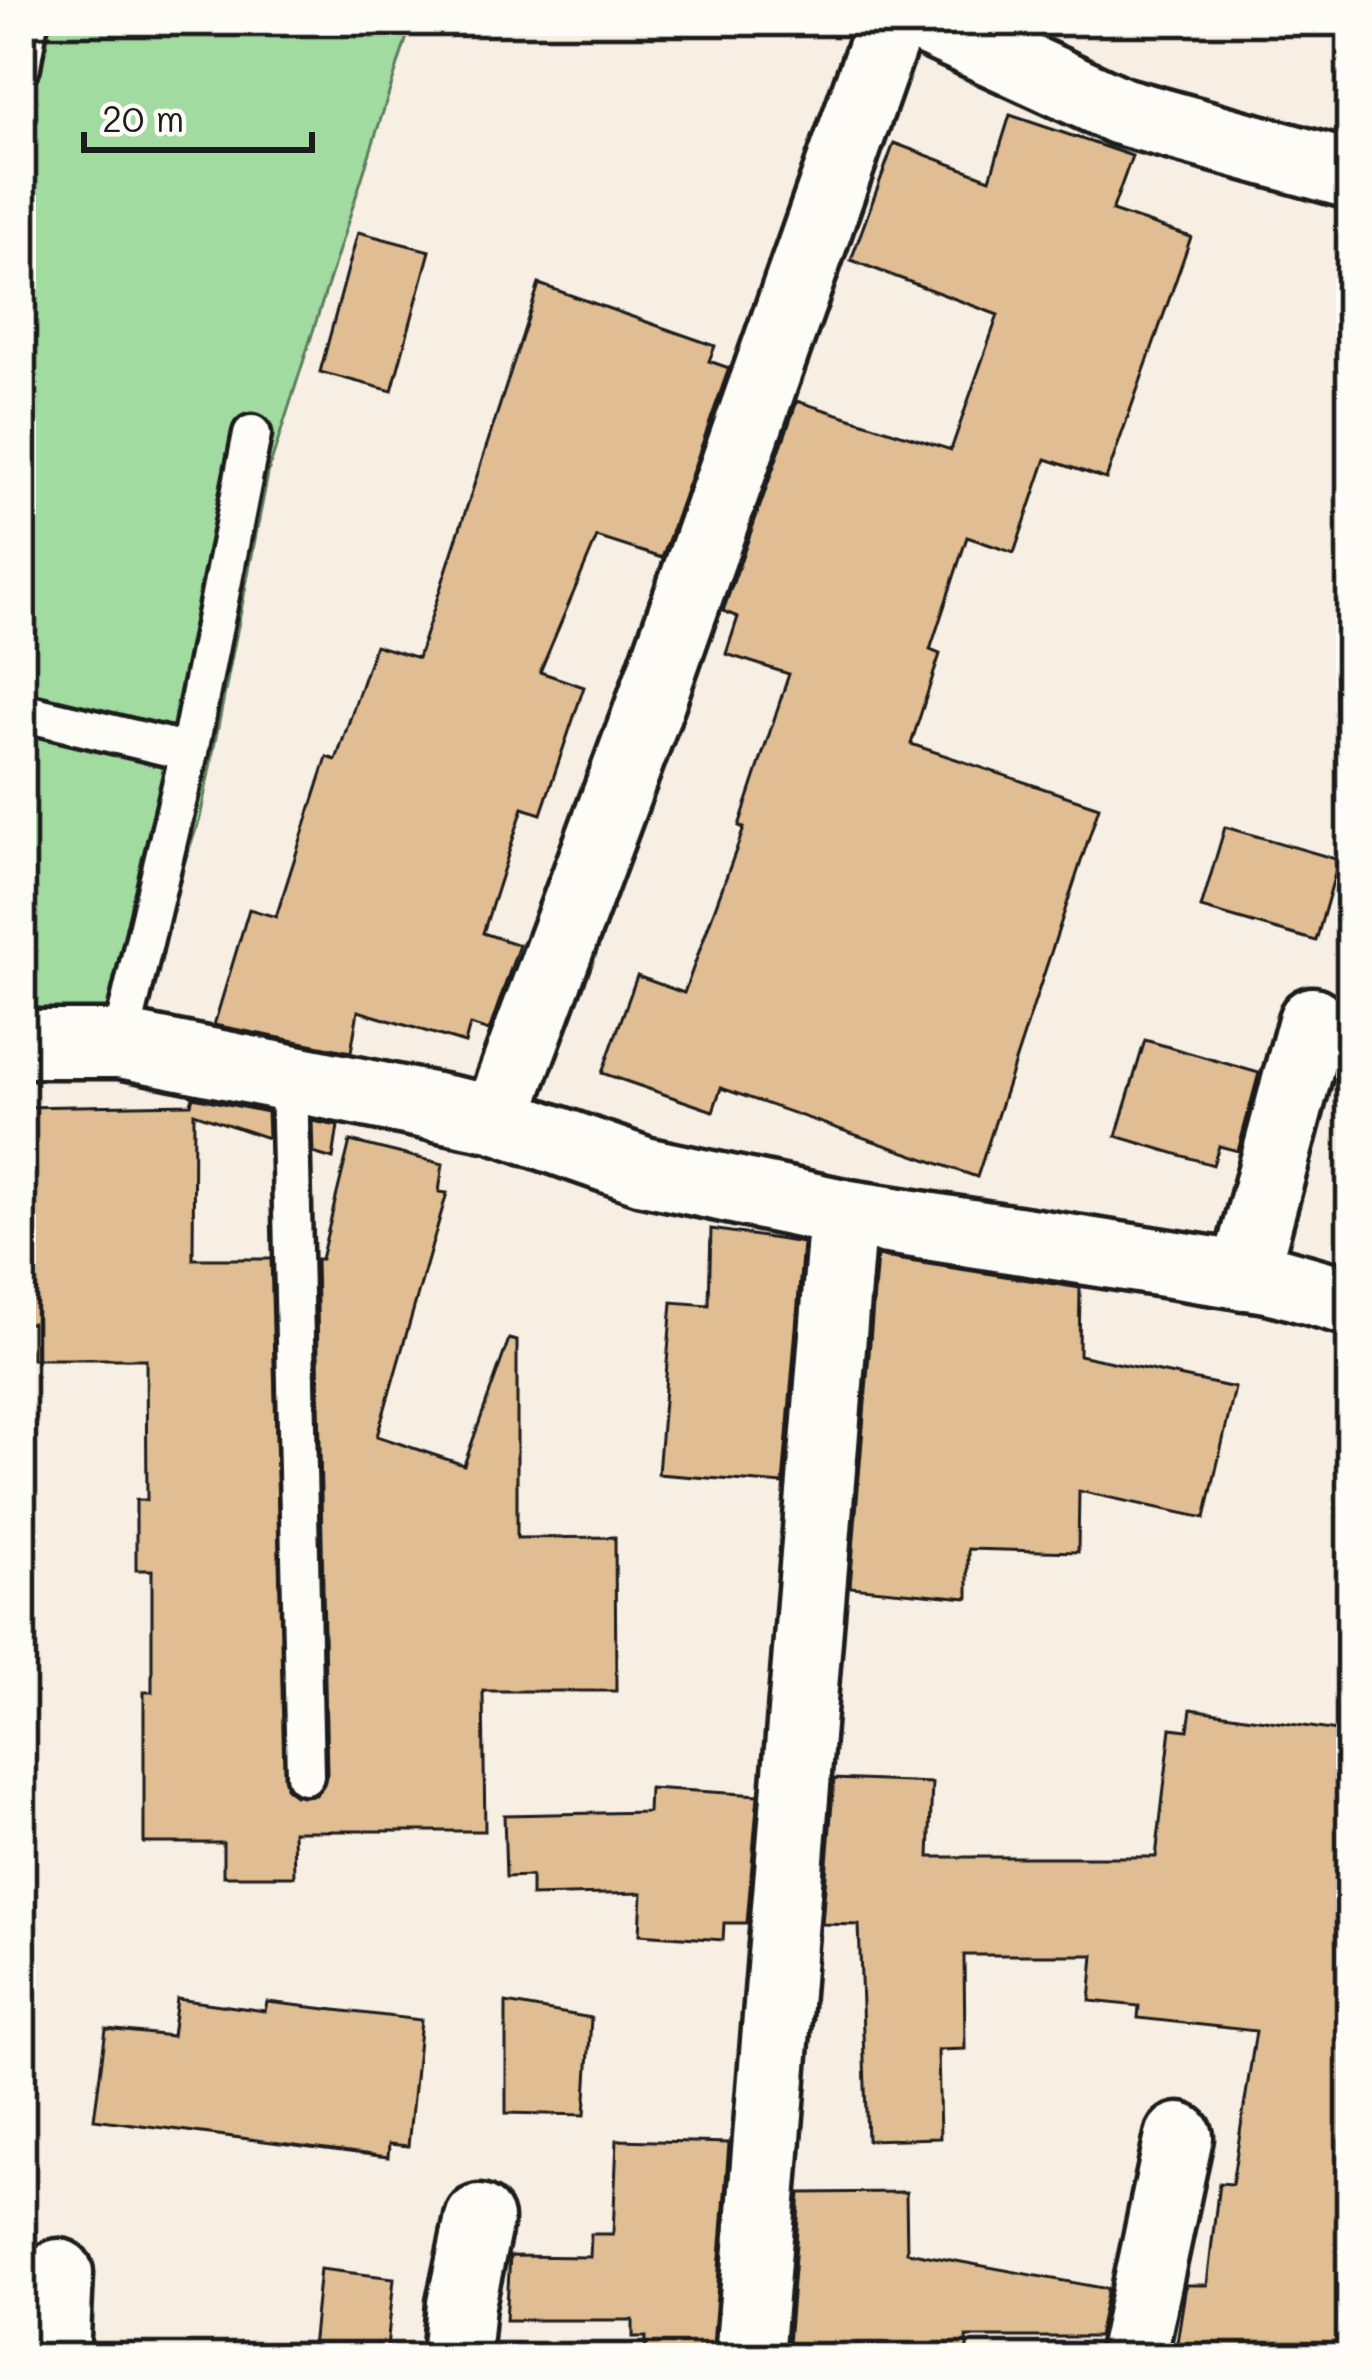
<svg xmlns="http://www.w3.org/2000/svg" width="1372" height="2379" font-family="Mali,sans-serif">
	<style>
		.green { fill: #a1dba0; stroke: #5e7c5e; stroke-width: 3 }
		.building { fill: #e1bd93; stroke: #1c1c1c; stroke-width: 3 }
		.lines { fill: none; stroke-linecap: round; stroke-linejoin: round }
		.service-casing { stroke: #1c1c1c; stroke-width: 45 }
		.minor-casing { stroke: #1c1c1c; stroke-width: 75 }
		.service { stroke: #fdfcf7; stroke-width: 36 }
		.minor { stroke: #fdfcf7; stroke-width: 66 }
	</style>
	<rect width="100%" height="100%" fill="#f7efe3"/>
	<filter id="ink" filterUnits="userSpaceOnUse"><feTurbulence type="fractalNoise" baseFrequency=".00833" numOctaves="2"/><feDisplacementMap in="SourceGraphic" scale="24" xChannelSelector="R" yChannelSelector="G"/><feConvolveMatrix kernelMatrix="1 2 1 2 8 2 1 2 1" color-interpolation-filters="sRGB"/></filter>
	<g filter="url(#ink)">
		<path class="green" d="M21,21H412L269,469L200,818L120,1044L21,1037Z"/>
		<g class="building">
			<path d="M1010,115L1132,156L1112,211L1191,237L1106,479L1046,459L1014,553L967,537L930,650L940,654L911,744L1099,807L977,1177L721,1088L713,1111L602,1073L637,976L684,993L744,828L739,826L789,674L726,654L738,617L723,611L797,401L951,450L998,315L851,260L894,143L990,179Z"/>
			<path d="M358,232L430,251L392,391L320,372Z"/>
			<path d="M539,284L715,346L709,361L729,368L662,558L597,537L540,672L584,687L541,814L523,808L483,933L519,945L489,1031L470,1025L465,1043L358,1011L351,1052L214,1025L249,909L276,917L327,757L336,760L375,645L418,658Z"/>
			<path d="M1225,827L1339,860L1316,941L1201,908Z"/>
			<path d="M1145,1040L1259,1073L1238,1151L1219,1146L1213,1165L1116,1136Z"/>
			<path d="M193,1097L267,1112L268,1138L194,1113L193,1259H271L286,1788L295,1795H316L327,1774L316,1259H321L350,1141L443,1164L439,1192L447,1193L377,1436L464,1465L509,1339L517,1341V1538L615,1537L616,1691H483L485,1831H293L294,1876H223V1843H144V1692H152V1570H136V1500H147L146,1359H32V1323H21V1107L191,1104Z"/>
			<path d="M312,1121L338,1126L333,1159L313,1153Z"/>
			<path d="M711,1229L803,1243L783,1484L658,1474L672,1302L709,1305Z"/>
			<path d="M877,1256L1080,1288L1079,1355L1235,1388L1205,1518L1079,1491L1078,1552L968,1549V1598L850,1587Z"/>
			<path d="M1191,1709L1351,1733V2358L1175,2355L1186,2285H1207L1219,2183L1232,2184L1256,2031L1138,2018L1139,2006L1090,2001L1094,1955H964L965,2049L938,2050L940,2138L867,2140L859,1925L822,1924L834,1779L932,1783L929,1857H1156L1171,1728L1188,1730Z"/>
			<path d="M649,1788L758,1795L747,1923H724L723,1940L640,1934L642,1893L531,1896V1876L506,1877L504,1815L648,1812Z"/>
			<path d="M177,1999L265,2011L267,2002L421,2020L408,2146L389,2144L388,2157L94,2119L106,2029L172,2036Z"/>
			<path d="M506,2003L591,2018L585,2115L506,2113Z"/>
			<path d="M617,2140L729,2143L712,2358H645L646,2337H633V2320H506L510,2256L590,2257L591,2234H613Z"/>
			<path d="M906,2192L907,2252L1108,2289L1098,2337H967V2358H787L800,2193Z"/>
			<path d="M320,2269L394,2278L386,2358H311Z"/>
		</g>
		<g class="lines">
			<defs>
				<g id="service">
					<path d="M21,66L29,21"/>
					<path d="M21,712L189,752L252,434"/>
					<path d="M120,1044L189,752"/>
					<path d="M289,1078L305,1775"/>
				</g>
				<g id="minor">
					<path d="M925,21L1120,111L1351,175"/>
					<path d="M21,1044H120L496,1119L644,1171L843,1213L1273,1280L1351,1302"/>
					<path d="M496,1119L646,716L891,21"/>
					<path d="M1244,1276L1312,1021"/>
					<path d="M55,2358L59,2273"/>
					<path d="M456,2358L461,2304L479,2219"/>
					<path d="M749,2358L843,1213"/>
					<path d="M1132,2358L1179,2137"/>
				</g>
			</defs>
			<use href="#service" class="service-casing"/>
			<use href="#minor" class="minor-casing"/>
			<use href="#service" class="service"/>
			<use href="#minor" class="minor"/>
		</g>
	</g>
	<rect width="1372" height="2379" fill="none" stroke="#fdfcf7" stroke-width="72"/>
	<rect x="36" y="36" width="1300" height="2307" fill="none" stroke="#1c1c1c" stroke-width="4.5" filter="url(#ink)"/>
	<path d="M84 132v18h228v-18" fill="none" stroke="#1c1c1c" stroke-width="6"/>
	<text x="102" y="132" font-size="36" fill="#1c1c1c" stroke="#fdfcf7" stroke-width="9" paint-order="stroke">20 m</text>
</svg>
